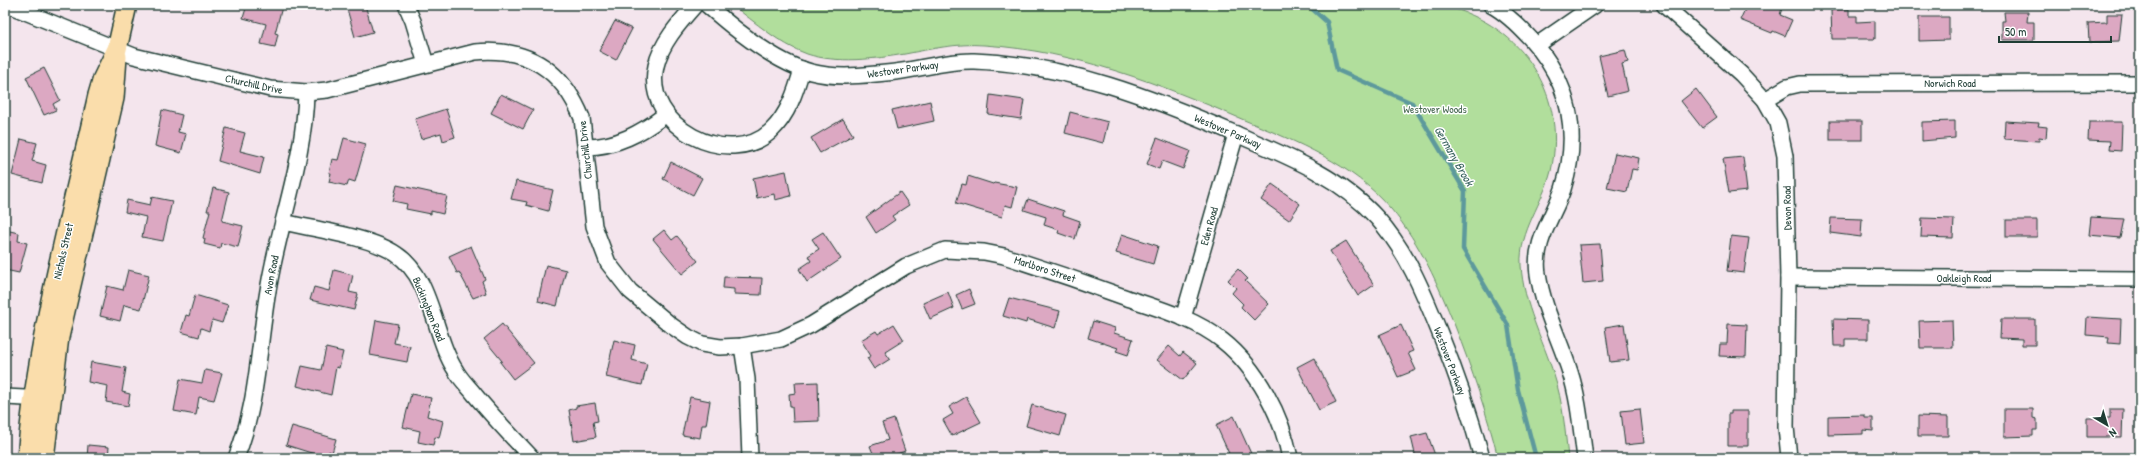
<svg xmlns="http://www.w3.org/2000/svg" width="2145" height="463" font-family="'Patrick Hand',sans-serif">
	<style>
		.green { fill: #b1de9c; stroke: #688e68 }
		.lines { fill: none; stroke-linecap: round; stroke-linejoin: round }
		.stream { stroke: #5d999c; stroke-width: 4.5 }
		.building { fill: #dca8c2; stroke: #1f3d34 }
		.minor-casing { stroke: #1f3d34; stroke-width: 18 }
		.major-casing { stroke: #1f3d34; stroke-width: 22 }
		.minor { stroke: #fff; stroke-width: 15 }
		.major { stroke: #faddab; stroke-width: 19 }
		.labels { text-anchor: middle; stroke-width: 3; stroke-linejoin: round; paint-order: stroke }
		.street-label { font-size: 11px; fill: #1f3d34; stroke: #fff }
		.park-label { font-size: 11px; fill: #44654e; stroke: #fff }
		.water-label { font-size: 12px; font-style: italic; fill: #39635f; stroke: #fff }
	</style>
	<rect width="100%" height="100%" fill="#f4e5ed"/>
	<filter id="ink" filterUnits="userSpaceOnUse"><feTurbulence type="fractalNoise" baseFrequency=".025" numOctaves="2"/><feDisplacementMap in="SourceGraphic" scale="8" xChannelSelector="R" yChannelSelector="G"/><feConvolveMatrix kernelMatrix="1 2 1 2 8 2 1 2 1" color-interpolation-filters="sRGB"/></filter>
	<g filter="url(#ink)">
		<path class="green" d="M732,5H1438C1517,19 1569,91 1551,171C1543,203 1519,231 1521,265C1523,303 1543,340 1554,375C1563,402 1565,430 1568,458H1498C1487,413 1472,370 1455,326C1438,285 1421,244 1391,209C1353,164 1297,142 1244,120C1160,84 1076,51 984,45C957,43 931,49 905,54C875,59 837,64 807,54C779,44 755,22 732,5Z"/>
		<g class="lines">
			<path class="stream" d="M1308,5L1327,22L1337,70L1412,103L1465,191L1463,249L1508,325L1518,390L1536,458"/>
		</g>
		<g class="building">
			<path d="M247,5L282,7L275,33L278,34L275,47L261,44L266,24L243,18Z"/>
			<path d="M361,5H365L373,32L355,37L347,9Z"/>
			<path d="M1747,5H1774L1782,8L1780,15L1792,20L1785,36L1773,31L1772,33L1740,20Z"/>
			<path d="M1849,9V16H1857V22L1875,21V39H1832L1831,10Z"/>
			<path d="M2004,12H2028L2027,22H2034V40H2002V21H2005Z"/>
			<path d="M2107,14H2122L2119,41L2089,42L2088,23L2107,22Z"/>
			<path d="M1919,17H1949V40L1919,41Z"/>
			<path d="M615,21L632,29L616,60L599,51Z"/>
			<path d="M1625,50L1628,62L1622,64L1628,91L1608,96L1599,56Z"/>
			<path d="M44,68L60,100L53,104L56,110L44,115L26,77Z"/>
			<path d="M1696,89L1717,117L1702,128L1681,101Z"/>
			<path d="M501,94L533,110L523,129L491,113Z"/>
			<path d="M990,95L1024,100L1021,119L988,114Z"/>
			<path d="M930,101L934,121L897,129L892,110Z"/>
			<path d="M446,109L455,137L443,141L441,133L421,139L415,119Z"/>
			<path d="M162,110L182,115L178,132L186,134L181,153L155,146Z"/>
			<path d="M1070,112L1108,122L1103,143L1065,133Z"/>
			<path d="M843,119L853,135L820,153L811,138Z"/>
			<rect x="1830" y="121" width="32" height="19"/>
			<path d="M1955,121V138L1922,141V122Z"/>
			<path d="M2005,121L2039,123L2038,126L2047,127L2046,138L2039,137V141L2004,139Z"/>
			<path d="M2089,122H2122L2121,151L2109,150L2110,141L2088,140Z"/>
			<path d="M226,128L245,133L240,151L264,157L260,174L218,161Z"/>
			<path d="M344,138L366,144L355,182L349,180L347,186L329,182L331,173H329L332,159L338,160Z"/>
			<path d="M1157,138L1190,151L1183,169L1162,161L1159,169L1147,164Z"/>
			<path d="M21,139L37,143L32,161L46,165L42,183L12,175Z"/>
			<path d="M1615,153L1639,158L1637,170L1632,169L1627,192L1607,188Z"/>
			<path d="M1743,157L1747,191L1729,193L1723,159Z"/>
			<path d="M671,162L702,178L693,195L663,179Z"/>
			<path d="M786,171L791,196L775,200L774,194L757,198L753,178Z"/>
			<path d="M968,176L993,184L994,183L1017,187L1012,207L1005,205L1002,217L956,203L962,184L966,185Z"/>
			<path d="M516,181L553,190L548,211L526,205L527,202L511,199Z"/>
			<path d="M1272,184L1300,204L1289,220L1261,200Z"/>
			<path d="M397,185L447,196L443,214L431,211V214L406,209L407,204L393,201Z"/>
			<path d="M213,188L229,192L222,221L243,226L238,247L221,243L220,248L204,244L205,239L203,238L210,211H207Z"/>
			<path d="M900,192L909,205L892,216L895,220L876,233L866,217Z"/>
			<path d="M152,197L172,201L163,241L142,237L146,217L125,212L127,200L150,205Z"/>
			<path d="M1028,199L1064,211L1063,215L1080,221L1075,239L1058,233L1059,230L1044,225L1046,217L1024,210Z"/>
			<path d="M2091,217L2124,219L2120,238L2089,235Z"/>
			<path d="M1831,218L1862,219L1861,237L1830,233Z"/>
			<path d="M1922,218L1954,219L1953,238L1921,237Z"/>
			<rect x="2006" y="220" width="31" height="17"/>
			<path d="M5,230L19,233L18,241L27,243L19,273L5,270Z"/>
			<path d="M664,230L672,240L677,236L698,261L682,274L653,239Z"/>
			<path d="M823,232L841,259L807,282L799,269L811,261L808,256L819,249L812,239Z"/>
			<path d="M1122,234L1158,246L1153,264L1116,253Z"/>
			<path d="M1731,236L1749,238L1744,273L1727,271Z"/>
			<path d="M1346,241L1374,285L1358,296L1330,251Z"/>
			<path d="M1600,244L1603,281L1583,283L1579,245Z"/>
			<path d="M471,246L485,279L482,281L486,293L473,298L459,272L457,273L449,256Z"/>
			<path d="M546,265L566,270L557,306L538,301Z"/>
			<path d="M1238,269L1248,279L1245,281L1269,304L1254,320L1241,307L1243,304L1232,293L1236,288L1228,280Z"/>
			<path d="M128,270L149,275L141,309L124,305L120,321L100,316L107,286L123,290Z"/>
			<path d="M334,270L353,275L349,292L358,294L354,310L310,300L314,287L329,291Z"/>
			<path d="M724,277L762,278L761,295L734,294V289L723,288Z"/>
			<path d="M969,289L975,304L962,309L956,295Z"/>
			<path d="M948,292L954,308L930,319L923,303Z"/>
			<path d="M195,295L228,305L222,323L212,320L209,331L201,328L199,337L181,332L186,315L189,316Z"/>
			<path d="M1009,298L1060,311L1055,328L1027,319L1026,323L1003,316Z"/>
			<path d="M2087,317L2121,319L2120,344L2108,343L2109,337L2086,335Z"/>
			<path d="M1833,319L1868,320V339H1845V346H1834Z"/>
			<path d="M2001,319H2035V345H2022V339L2000,338Z"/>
			<path d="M376,320L398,324L394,343L410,346L407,362L370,355Z"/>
			<path d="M1952,320L1953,348H1920L1919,321Z"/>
			<path d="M1093,321L1115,328L1114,333L1133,339L1128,355L1116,351L1118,348L1088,338Z"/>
			<path d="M502,324L534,363L513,379L500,362L502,361L484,339Z"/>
			<path d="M894,324L904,340L885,352L890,359L874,369L867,358L871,356L861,340L876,331L878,334Z"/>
			<path d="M1624,324L1629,360L1610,362L1605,327Z"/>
			<path d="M1728,324L1747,325L1746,357L1719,356L1720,344H1727Z"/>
			<path d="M1401,325L1413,351L1408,353L1416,370L1398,377L1379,335Z"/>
			<path d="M614,340L635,345L632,360L647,364L642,385L606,377Z"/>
			<path d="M1169,346L1180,356L1183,352L1197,363L1183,380L1157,360Z"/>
			<path d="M326,348L343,352L339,368L336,367L331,395L297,386L302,366L321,370Z"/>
			<path d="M1314,358L1336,402L1319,410L1297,367Z"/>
			<path d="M91,362L126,368L122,392L130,394L128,406L106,402L108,386L88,382Z"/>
			<path d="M205,370L222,373L214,400L199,397L196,415L174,411L180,379L202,383Z"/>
			<path d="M818,382L819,421L793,422L792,406H790L789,394L796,393L795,383Z"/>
			<path d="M411,394L431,398L427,416L443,421L439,438L435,437L433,445L418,442L420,431L403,427Z"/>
			<path d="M690,397L710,401L706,425H702L700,438L682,435Z"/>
			<path d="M966,397L981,422L952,436L943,420L953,414L949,407Z"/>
			<path d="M595,403L598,421L593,422L596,437L574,441L569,410L576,408V406Z"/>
			<path d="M1032,405L1066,415L1060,436L1026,426Z"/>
			<path d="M1640,409L1644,443L1625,445L1621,411Z"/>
			<path d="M2004,409H2033V418L2037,419V430H2033V436L2004,437Z"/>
			<path d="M2110,409H2123L2122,437H2087V418H2110Z"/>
			<path d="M1731,411H1748V446H1728V414H1731Z"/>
			<path d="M1865,415V418H1873V431L1863,430V434L1828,435V416Z"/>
			<path d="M1234,416L1253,458H1231L1216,425Z"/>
			<path d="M1918,416L1948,417V436H1918Z"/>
			<path d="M894,419L905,451L886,458H875L870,446L888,440L882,423Z"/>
			<path d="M292,426L336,439L332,453L329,451L327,458L286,445Z"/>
			<path d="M1427,433L1436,458H1416L1411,437Z"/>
			<path d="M88,445L109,447L108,458H87Z"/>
		</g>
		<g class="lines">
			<defs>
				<g id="minor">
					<path d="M8,5L134,56L270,89L306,92L327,90L475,52C527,47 562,69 582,118L594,226L608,263L630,291L672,326L688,337L702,344L720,347L742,346L781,339L811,325L906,266L945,250L984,252L1004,256C1045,269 1086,283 1127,298C1160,309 1196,319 1223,341C1257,368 1282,416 1290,458"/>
					<path d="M406,5L413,21L426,64"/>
					<path d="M695,5C680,22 661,43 656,66C642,128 730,170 771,131C788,115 796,91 802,69"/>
					<path d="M707,5C734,29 776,63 811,72C837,79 868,75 895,72C922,69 947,60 974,61C1066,64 1153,98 1236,134C1287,156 1339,176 1377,218C1406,250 1423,291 1439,331C1456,372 1470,414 1482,458"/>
					<path d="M1491,5C1506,13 1518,25 1530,38C1569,81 1581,132 1563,189C1553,218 1533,242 1538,274C1543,308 1560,340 1570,372C1579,400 1581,429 1585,458"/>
					<path d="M1664,5L1741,74L1765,100L1778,123L1785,156L1788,277L1786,427L1789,458"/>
					<path d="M1537,45L1595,5"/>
					<path d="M1765,100L1787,87L1800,84L2140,83"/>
					<path d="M586,147C616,147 641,133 665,115"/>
					<path d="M283,222C313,229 372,237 396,254C433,278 433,336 456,371C461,380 469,387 475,395C493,417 512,437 532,458"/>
					<path d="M1788,277L2140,279"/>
					<path d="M1183,318L1236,134"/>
					<path d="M742,346L747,379L750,458"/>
					<path d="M5,397L44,399"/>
					<path d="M236,458C259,401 258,344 269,285C280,221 305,157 306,92"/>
				</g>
				<g id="major">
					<path d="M27,458C37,336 71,215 98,95L103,78L117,49L127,5"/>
					<path d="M44,458L59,337L114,98L117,57"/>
				</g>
			</defs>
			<use href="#minor" class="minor-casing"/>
			<use href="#major" class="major-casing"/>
			<use href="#minor" class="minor"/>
			<use href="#major" class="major"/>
		</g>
	</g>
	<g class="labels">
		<g class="street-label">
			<text transform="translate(903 69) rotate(-8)" y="4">Westover Parkway</text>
			<text x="1950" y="87">Norwich Road</text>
			<text transform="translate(254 84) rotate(12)" y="4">Churchill Drive</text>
			<text transform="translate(1228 131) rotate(23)" y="4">Westover Parkway</text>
			<text transform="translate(585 150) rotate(-96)" y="4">Churchill Drive</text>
			<text transform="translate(1787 208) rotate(-91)" y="4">Devon Road</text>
			<text transform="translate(1209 226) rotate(-74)" y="4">Eden Road</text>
			<text transform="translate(63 251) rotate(-77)" y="4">Nichols Street</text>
			<text transform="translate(1045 269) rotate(18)" y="4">Marlboro Street</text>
			<text transform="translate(271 275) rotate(-79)" y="4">Avon Road</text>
			<text x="1964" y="282">Oakleigh Road</text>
			<text transform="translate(429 309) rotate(68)" y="4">Buckingham Road</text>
			<text transform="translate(1450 361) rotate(69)" y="4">Westover Parkway</text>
		</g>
		<g class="park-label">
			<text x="1435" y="113">Westover Woods</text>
		</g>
		<g class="water-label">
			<text transform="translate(1454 156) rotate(60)" y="4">Germany Brook</text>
		</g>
	</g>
	<rect width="2145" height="463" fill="none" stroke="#fff" stroke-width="20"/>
	<rect x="10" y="10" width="2125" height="443" fill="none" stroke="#1f3d34" stroke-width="1.5" filter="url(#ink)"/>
	<g transform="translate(2107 425) rotate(142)" stroke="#ffffff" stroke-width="3" paint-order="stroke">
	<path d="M0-3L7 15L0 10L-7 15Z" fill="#1f3d34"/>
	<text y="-6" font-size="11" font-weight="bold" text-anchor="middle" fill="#1f3d34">N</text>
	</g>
	<path d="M1999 36v6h112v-6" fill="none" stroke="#1f3d34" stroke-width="2"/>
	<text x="2005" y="36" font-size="12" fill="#1f3d34" stroke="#ffffff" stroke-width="3" paint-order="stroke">50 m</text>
</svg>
